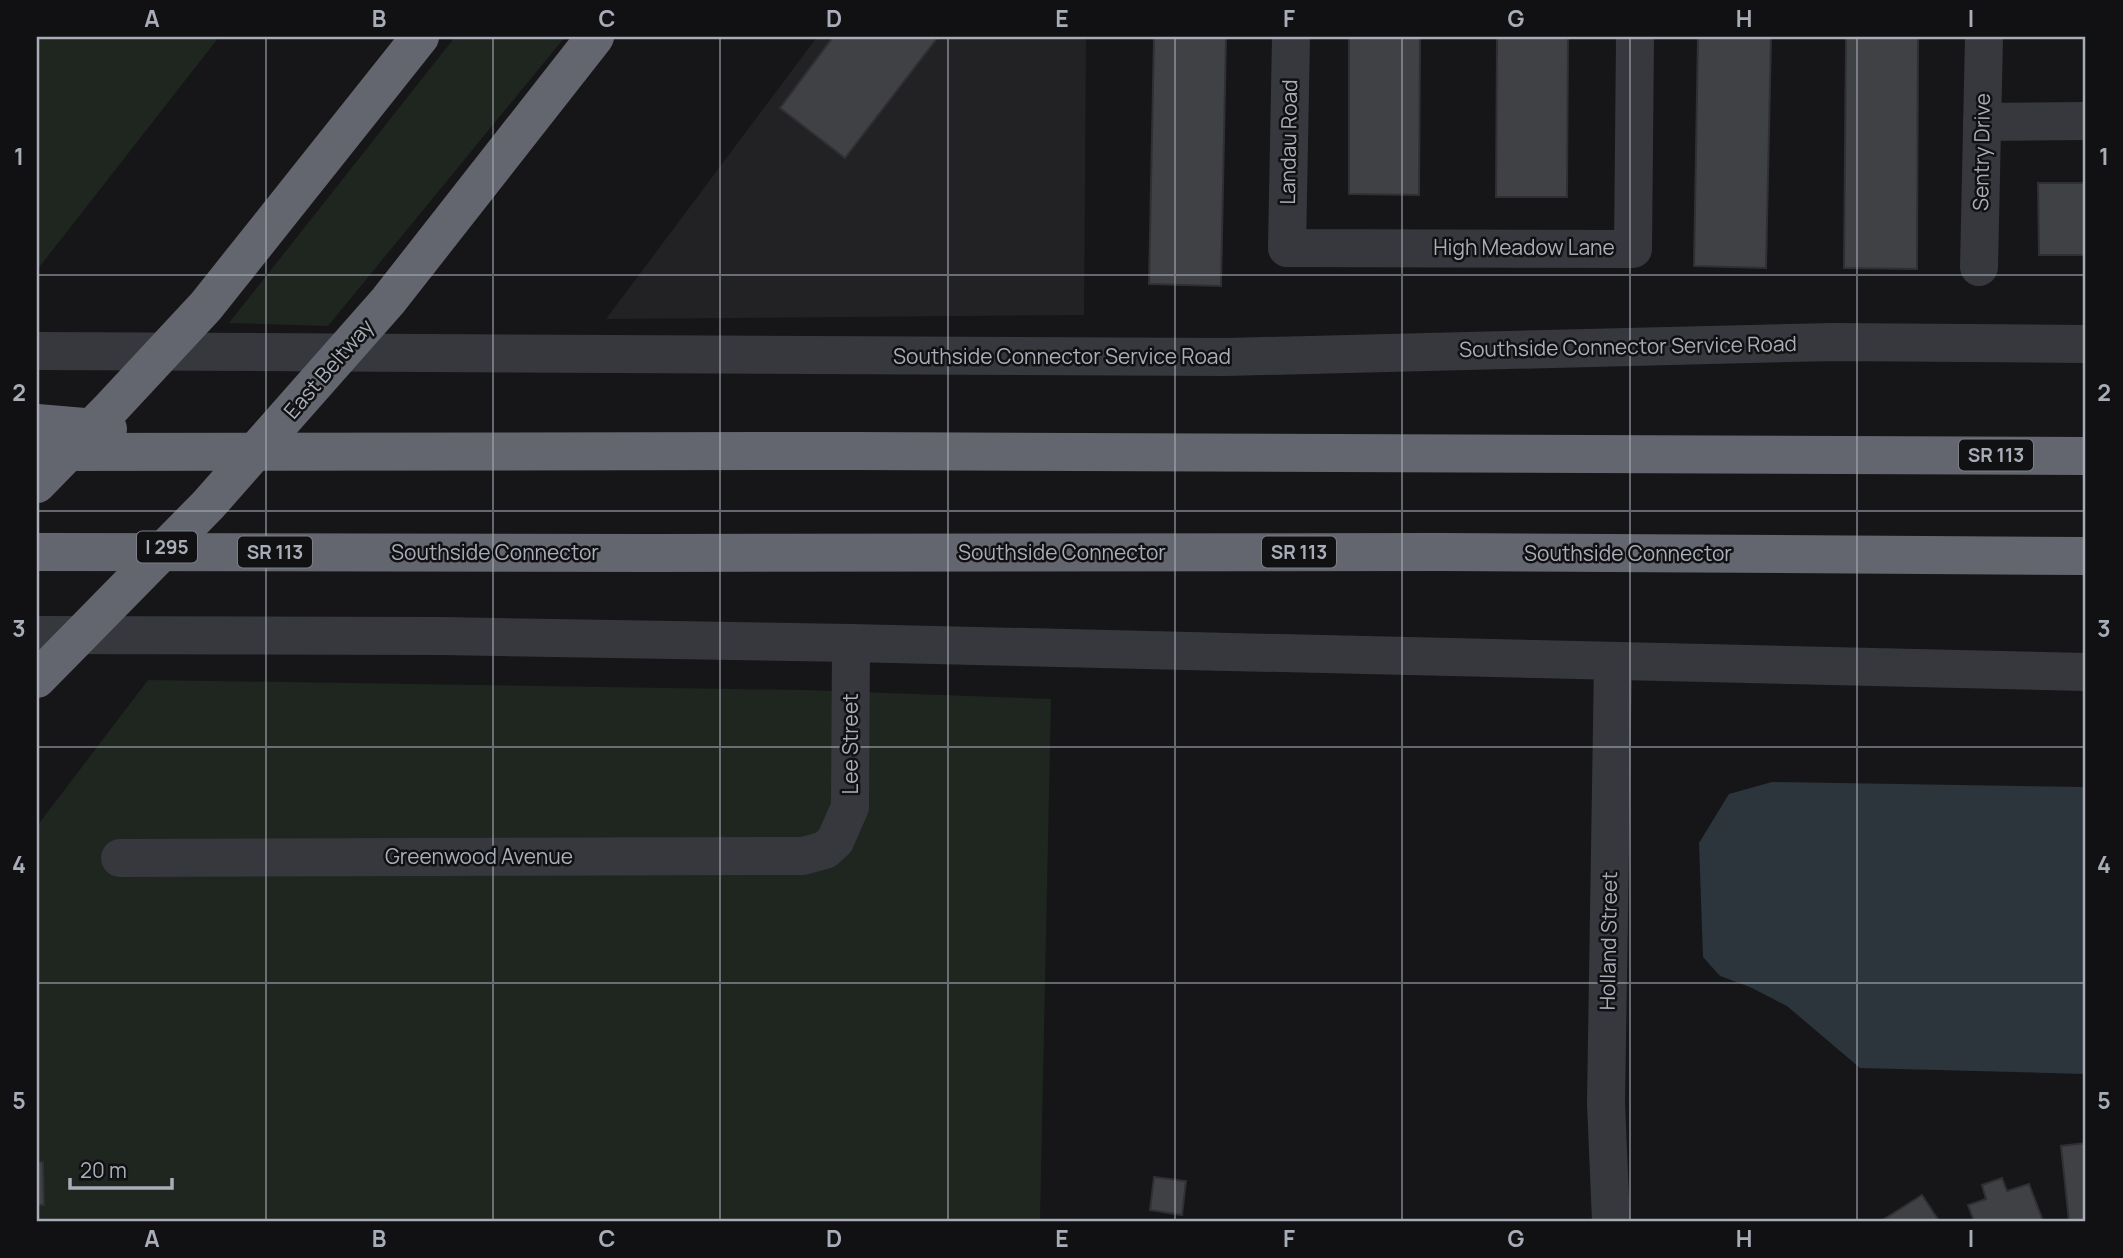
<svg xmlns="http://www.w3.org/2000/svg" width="2123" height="1258" font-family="Manrope,sans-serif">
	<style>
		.built { fill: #222225 }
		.green { fill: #1e261f }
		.water { fill: #2c353c }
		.building { fill: #404145; stroke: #303034; stroke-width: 2 }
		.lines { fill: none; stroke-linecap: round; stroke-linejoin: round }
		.minor { stroke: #37383d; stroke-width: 38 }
		.highway { stroke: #63666e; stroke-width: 38 }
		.grid { fill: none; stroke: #a8adb8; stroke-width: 2; stroke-opacity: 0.55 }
		.labels { text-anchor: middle; stroke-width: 5; stroke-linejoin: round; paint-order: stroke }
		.shield { fill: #111113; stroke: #7b7e86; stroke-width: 2 }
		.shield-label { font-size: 19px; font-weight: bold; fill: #a8adb8 }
		.street-label { font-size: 21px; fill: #a8adb8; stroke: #111113 }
		.neatline { fill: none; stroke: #a8adb8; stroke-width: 2.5 }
		.grid-label { font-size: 23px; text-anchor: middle; font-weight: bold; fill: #a8adb8 }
	</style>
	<rect width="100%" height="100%" fill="#161618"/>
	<path class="built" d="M817,37H1086L1084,315L606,319Z"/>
	<g class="green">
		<path d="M37,37H219L37,270Z"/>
		<path d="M455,37H565L328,326L229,323Z"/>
		<path d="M148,680L803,690L1051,699L1040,1221H37V826Z"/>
	</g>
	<path class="water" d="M1772,782L2086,787V1074L1860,1068L1787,1006L1750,987L1720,976L1703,957L1699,843L1729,794Z"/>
	<g class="building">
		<path d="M833,37H938L845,158L780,108Z"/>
		<path d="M1154,37H1226L1221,286L1149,284Z"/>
		<path d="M1349,37H1420L1419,195L1349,194Z"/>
		<path d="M1497,37H1568L1567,197H1496Z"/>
		<path d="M1698,37H1771L1766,268L1694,266Z"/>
		<path d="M1846,37H1918L1917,269L1844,268Z"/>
		<path d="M2038,183H2086V255H2039Z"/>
		<path d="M2086,1143V1221H2069L2061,1146Z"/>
		<path d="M37,1162H43L44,1205H37Z"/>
		<path d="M1154,1177L1186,1181L1182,1215L1150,1210Z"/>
		<path d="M2002,1178L2007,1191L2029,1184L2043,1221H1974L1968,1205L1986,1199L1982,1185Z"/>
		<path d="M1922,1195L1939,1221H1881Z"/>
	</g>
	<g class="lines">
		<g class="minor">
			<path d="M1291,37L1287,248L1633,249L1635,37"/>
			<path d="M1982,122L2086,121"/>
			<path d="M1979,267L1984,37"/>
			<path d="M37,351L1225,357L1833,342L2086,344"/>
			<path d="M37,635L442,636L851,643L2086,672"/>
			<path d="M120,858L803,856L825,850L835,841L850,807L851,643"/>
			<path d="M1611,1221L1606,1103L1613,661"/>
		</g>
		<g class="highway">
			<path d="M37,423L108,429"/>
			<path d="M37,452L855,451L2086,456"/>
			<path d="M37,484L112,407L206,306L420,37"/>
			<path d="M37,552L655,553L1441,552L2086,556"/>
			<path d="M37,679L208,505L388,301L595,37"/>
		</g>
	</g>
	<path class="grid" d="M266,37V1221M493,37V1221M720,37V1221M948,37V1221M1175,37V1221M1402,37V1221M1630,37V1221M1857,37V1221M37,275H2086M37,511H2086M37,747H2086M37,983H2086"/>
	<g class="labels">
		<g class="shield">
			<rect x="1959" y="439.5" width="74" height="31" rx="5"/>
			<rect x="137" y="531.5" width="60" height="31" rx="5"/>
			<rect x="238" y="536.5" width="74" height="31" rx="5"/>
			<rect x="1262" y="536.5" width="74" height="31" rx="5"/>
		</g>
		<g class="shield-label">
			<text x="1996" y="462">SR 113</text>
			<text x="167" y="554">I 295</text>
			<text x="275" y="559">SR 113</text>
			<text x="1299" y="559">SR 113</text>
		</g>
		<g class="street-label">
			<text transform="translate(1289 142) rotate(-89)" y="7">Landau Road</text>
			<text transform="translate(1982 152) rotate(-89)" y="7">Sentry Drive</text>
			<text x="1524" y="255">High Meadow Lane</text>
			<text transform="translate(1628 347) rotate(-1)" y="7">Southside Connector Service Road</text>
			<text x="1062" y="364">Southside Connector Service Road</text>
			<text transform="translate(329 369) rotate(-49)" y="7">East Beltway</text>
			<text x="495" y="560">Southside Connector</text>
			<text x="1062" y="560">Southside Connector</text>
			<text x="1628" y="561">Southside Connector</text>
			<text transform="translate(851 744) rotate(-90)" y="7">Lee Street</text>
			<text x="479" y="864">Greenwood Avenue</text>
			<text transform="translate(1609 941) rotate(-89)" y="7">Holland Street</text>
		</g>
	</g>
	<rect width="2123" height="1258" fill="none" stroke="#111113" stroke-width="77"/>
	<path d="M70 1178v10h102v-10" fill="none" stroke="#a8adb8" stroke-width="3.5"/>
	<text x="80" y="1178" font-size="21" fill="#a8adb8" stroke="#111113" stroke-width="5" paint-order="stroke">20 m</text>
	<rect x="38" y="38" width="2046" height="1182" class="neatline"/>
	<g class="grid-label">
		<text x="152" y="27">A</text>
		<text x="379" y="27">B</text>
		<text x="607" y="27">C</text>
		<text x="834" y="27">D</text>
		<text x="1062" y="27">E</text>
		<text x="1289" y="27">F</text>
		<text x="1516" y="27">G</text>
		<text x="1744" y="27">H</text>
		<text x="1971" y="27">I</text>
		<text x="19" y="165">1</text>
		<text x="2104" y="165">1</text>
		<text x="19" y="401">2</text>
		<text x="2104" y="401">2</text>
		<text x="19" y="637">3</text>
		<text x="2104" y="637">3</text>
		<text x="19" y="873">4</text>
		<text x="2104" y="873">4</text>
		<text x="19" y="1109">5</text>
		<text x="2104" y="1109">5</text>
		<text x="152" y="1247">A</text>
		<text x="379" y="1247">B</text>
		<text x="607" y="1247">C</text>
		<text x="834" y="1247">D</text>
		<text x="1062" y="1247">E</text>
		<text x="1289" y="1247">F</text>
		<text x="1516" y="1247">G</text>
		<text x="1744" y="1247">H</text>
		<text x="1971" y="1247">I</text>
	</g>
</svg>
